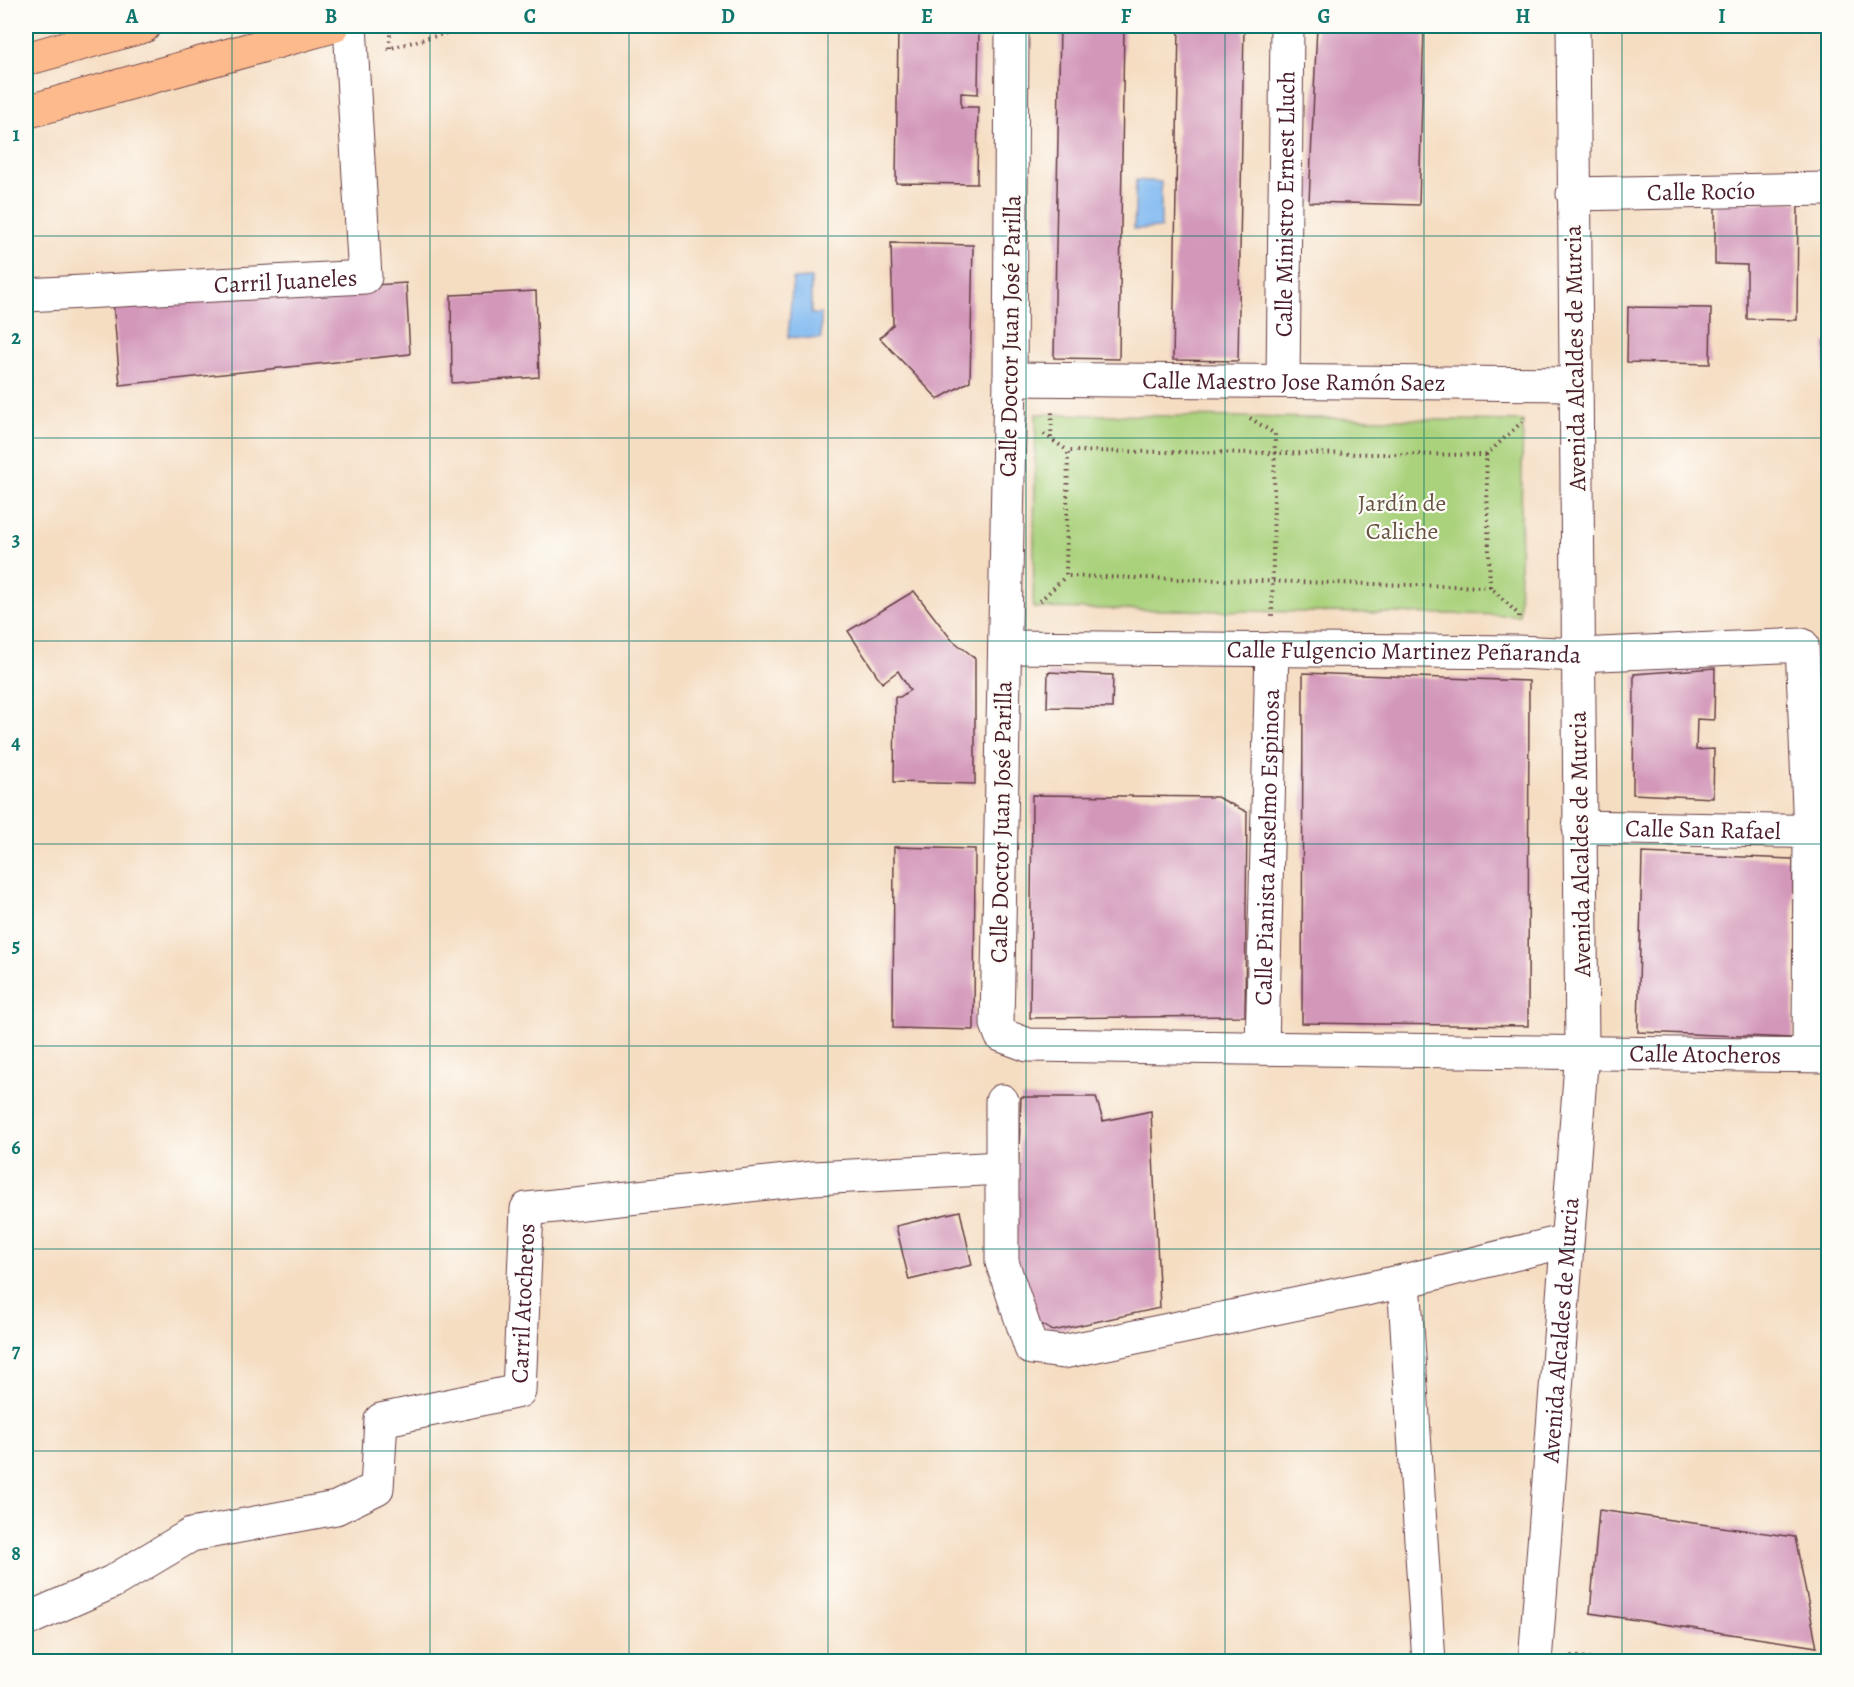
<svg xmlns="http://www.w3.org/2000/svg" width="1854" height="1687" font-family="Alegreya,serif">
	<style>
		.green { fill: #aad27d; stroke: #7a7854; stroke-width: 1.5 }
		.water { fill: #80b9f0; stroke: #656c8e; stroke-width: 1.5 }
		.building { fill: #d397b9 }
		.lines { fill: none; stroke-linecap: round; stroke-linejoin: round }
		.minor-casing { stroke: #643c42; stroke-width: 35 }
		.major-casing { stroke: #643c42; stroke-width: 35 }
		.path { stroke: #643c42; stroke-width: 4; stroke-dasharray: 1.5 4.5; stroke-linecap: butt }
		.minor { stroke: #fff; stroke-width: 33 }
		.major { stroke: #fcba8d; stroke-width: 33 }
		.grid { fill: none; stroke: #0f766e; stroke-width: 1.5; stroke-opacity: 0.55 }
		.labels { text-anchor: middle; stroke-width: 4.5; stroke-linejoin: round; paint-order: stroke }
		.street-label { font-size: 24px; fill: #4a1f2b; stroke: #fdfcf7 }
		.park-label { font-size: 24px; fill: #675544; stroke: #fdfcf7 }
		.neatline { fill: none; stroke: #0f766e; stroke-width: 2 }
		.grid-label { font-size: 20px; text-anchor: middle; font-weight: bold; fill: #0f766e }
	</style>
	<rect width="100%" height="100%" fill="#fdfcf7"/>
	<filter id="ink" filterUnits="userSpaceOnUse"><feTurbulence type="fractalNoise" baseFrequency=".0167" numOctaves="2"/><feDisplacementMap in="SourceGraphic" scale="12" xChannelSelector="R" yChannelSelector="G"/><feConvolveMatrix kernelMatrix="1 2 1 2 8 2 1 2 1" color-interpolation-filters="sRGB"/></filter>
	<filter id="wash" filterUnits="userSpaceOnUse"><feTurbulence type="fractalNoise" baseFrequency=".008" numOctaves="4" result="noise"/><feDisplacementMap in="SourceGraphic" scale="24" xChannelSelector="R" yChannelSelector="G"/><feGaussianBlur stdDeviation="1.35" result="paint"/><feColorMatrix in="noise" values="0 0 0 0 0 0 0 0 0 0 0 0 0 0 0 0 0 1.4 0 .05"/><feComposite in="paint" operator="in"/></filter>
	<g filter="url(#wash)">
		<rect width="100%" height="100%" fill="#f5ddc2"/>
		<path class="green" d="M1036,414L1523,421L1519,615L1033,608Z"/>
		<g class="water">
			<path d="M1136,180L1161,182V228L1134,229Z"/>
			<path d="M811,278V314H821V339L788,337L793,279Z"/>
		</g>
		<g id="blocks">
			<g class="building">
				<path d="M898,26H979L978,94L961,93V107H978L977,184L896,183Z"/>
				<path d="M1060,26H1124L1119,359L1054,358Z"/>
				<path d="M1179,26H1244L1238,361L1173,360Z"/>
				<path d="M1317,26H1424L1419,205L1309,202Z"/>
				<path d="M1715,202H1798L1797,320L1747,319V265L1715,264Z"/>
				<path d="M891,243L973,245L970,381L938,399L880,338L893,325Z"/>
				<path d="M406,283L410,354L120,385L113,301Z"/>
				<path d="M536,291L539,377L452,383L451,295Z"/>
				<path d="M1628,307L1711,308L1710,364L1627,362Z"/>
				<rect x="1824" y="342" width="4" height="81"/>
				<path d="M914,591L951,639L975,658V784L894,782L895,697H900L910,690L898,671L882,683L848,631Z"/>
				<path d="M1715,668L1714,720L1697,719L1696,750L1714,749L1713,798L1633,794L1634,674Z"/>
				<path d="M1048,672L1113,675L1112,708L1047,707Z"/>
				<path d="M1303,673L1529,681L1528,1026L1302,1023Z"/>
				<path d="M1032,795L1217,797L1247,812L1245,1016L1030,1018Z"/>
				<path d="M894,847L975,849L974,1030L893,1028Z"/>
				<path d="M1642,853L1793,859V1038L1638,1032Z"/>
				<path d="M1021,1097H1096L1103,1121L1151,1111L1160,1308L1053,1331L1035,1321L1015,1258Z"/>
				<path d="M960,1211L972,1265L909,1280L896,1226Z"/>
				<path d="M1599,1510L1795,1537L1817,1647L1590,1613Z"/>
			</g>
		</g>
	</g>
	<g filter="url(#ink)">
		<use href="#blocks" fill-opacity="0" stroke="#643c42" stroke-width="1.5"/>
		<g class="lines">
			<defs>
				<g id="minor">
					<path id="s1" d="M1012,26L1010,379L997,1024L1001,1035L1028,1045L1828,1056"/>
					<path id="s2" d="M1573,194L1828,189"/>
					<path id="s3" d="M26,295L365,277L350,26"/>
					<path id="s4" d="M1010,379L1575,384"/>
					<path id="s5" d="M1283,381L1287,26"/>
					<path id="s6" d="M1005,647L1518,652L1578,655L1802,645L1810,831L1809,1055"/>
					<path id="s7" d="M1579,827L1828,832"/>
					<path id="s8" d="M1262,1047L1272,649"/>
					<path d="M1002,1101V1262L1031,1348L1063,1352L1404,1281L1429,1662"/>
					<path d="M1404,1281L1566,1241"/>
					<path id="s9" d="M26,1620L112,1582L191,1535L336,1508L377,1488L381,1420L519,1391L527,1209L814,1178L1001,1168"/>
					<path id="s10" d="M1535,1662L1582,1051L1573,26"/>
				</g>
				<g id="major">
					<path d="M26,59L144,26"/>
					<path d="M26,112L333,26"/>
				</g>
			</defs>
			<use href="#minor" class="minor-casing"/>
			<use href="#major" class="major-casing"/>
			<g class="path">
				<path d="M390,48V26"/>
				<path d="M387,49L473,26"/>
				<path d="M1250,418L1275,434L1272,616"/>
				<path d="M1044,434L1068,451"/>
				<path d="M1051,438L1052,412"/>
				<path d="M1486,455L1523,421V417"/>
				<path d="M1490,587L1486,455L1068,451L1066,576L1490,587L1519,615V618"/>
				<path d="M1040,601L1066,576"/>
				<path d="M1571,1656L1615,1662"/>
			</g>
			<use href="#minor" class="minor"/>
			<use href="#major" class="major"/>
		</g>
	</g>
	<path class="grid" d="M232,26V1662M430,26V1662M629,26V1662M828,26V1662M1026,26V1662M1225,26V1662M1424,26V1662M1622,26V1662M26,236H1828M26,438H1828M26,641H1828M26,844H1828M26,1046H1828M26,1249H1828M26,1451H1828"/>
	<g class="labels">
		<g class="street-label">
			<text dy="8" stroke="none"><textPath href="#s2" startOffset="128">Calle Rocío</textPath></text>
			<text dy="8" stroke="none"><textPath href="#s5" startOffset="177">Calle Ministro Ernest Lluch</textPath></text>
			<text dy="8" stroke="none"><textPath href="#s3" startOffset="260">Carril Juaneles</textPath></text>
			<text transform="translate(1010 336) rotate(-89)" y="8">Calle Doctor Juan José Parilla</text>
			<text transform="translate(1575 358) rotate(-91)" y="8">Avenida Alcaldes de Murcia</text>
			<text dy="8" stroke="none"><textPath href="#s4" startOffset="284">Calle Maestro Jose Ramón Saez</textPath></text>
			<text dy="8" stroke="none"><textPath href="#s6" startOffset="399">Calle Fulgencio Martinez Peñaranda</textPath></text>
			<text transform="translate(1001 822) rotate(-89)" y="8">Calle Doctor Juan José Parilla</text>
			<text dy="8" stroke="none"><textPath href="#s7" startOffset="124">Calle San Rafael</textPath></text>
			<text transform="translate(1580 844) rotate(-91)" y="8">Avenida Alcaldes de Murcia</text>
			<text dy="8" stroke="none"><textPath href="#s8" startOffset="200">Calle Pianista Anselmo Espinosa</textPath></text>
			<text dy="8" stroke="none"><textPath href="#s1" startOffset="1716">Calle Atocheros</textPath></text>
			<text dy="8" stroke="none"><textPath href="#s9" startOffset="676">Carril Atocheros</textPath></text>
			<text dy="8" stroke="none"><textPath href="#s10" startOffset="333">Avenida Alcaldes de Murcia</textPath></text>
		</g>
		<g class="park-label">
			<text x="1402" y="511">Jardín de<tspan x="1402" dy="28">Caliche</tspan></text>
		</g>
	</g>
	<rect width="1854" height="1687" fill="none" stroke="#fdfcf7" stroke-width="66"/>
	<rect x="33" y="33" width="1788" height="1621" class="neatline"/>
	<g class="grid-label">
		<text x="132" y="23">A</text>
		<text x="331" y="23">B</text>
		<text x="530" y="23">C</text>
		<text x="728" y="23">D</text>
		<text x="927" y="23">E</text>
		<text x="1126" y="23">F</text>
		<text x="1324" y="23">G</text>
		<text x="1523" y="23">H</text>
		<text x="1722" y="23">I</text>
		<text x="16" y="141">1</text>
		<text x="16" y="344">2</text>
		<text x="16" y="546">3</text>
		<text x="16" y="749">4</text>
		<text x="16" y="952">5</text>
		<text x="16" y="1154">6</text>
		<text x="16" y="1357">7</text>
		<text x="16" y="1560">8</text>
	</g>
</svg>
